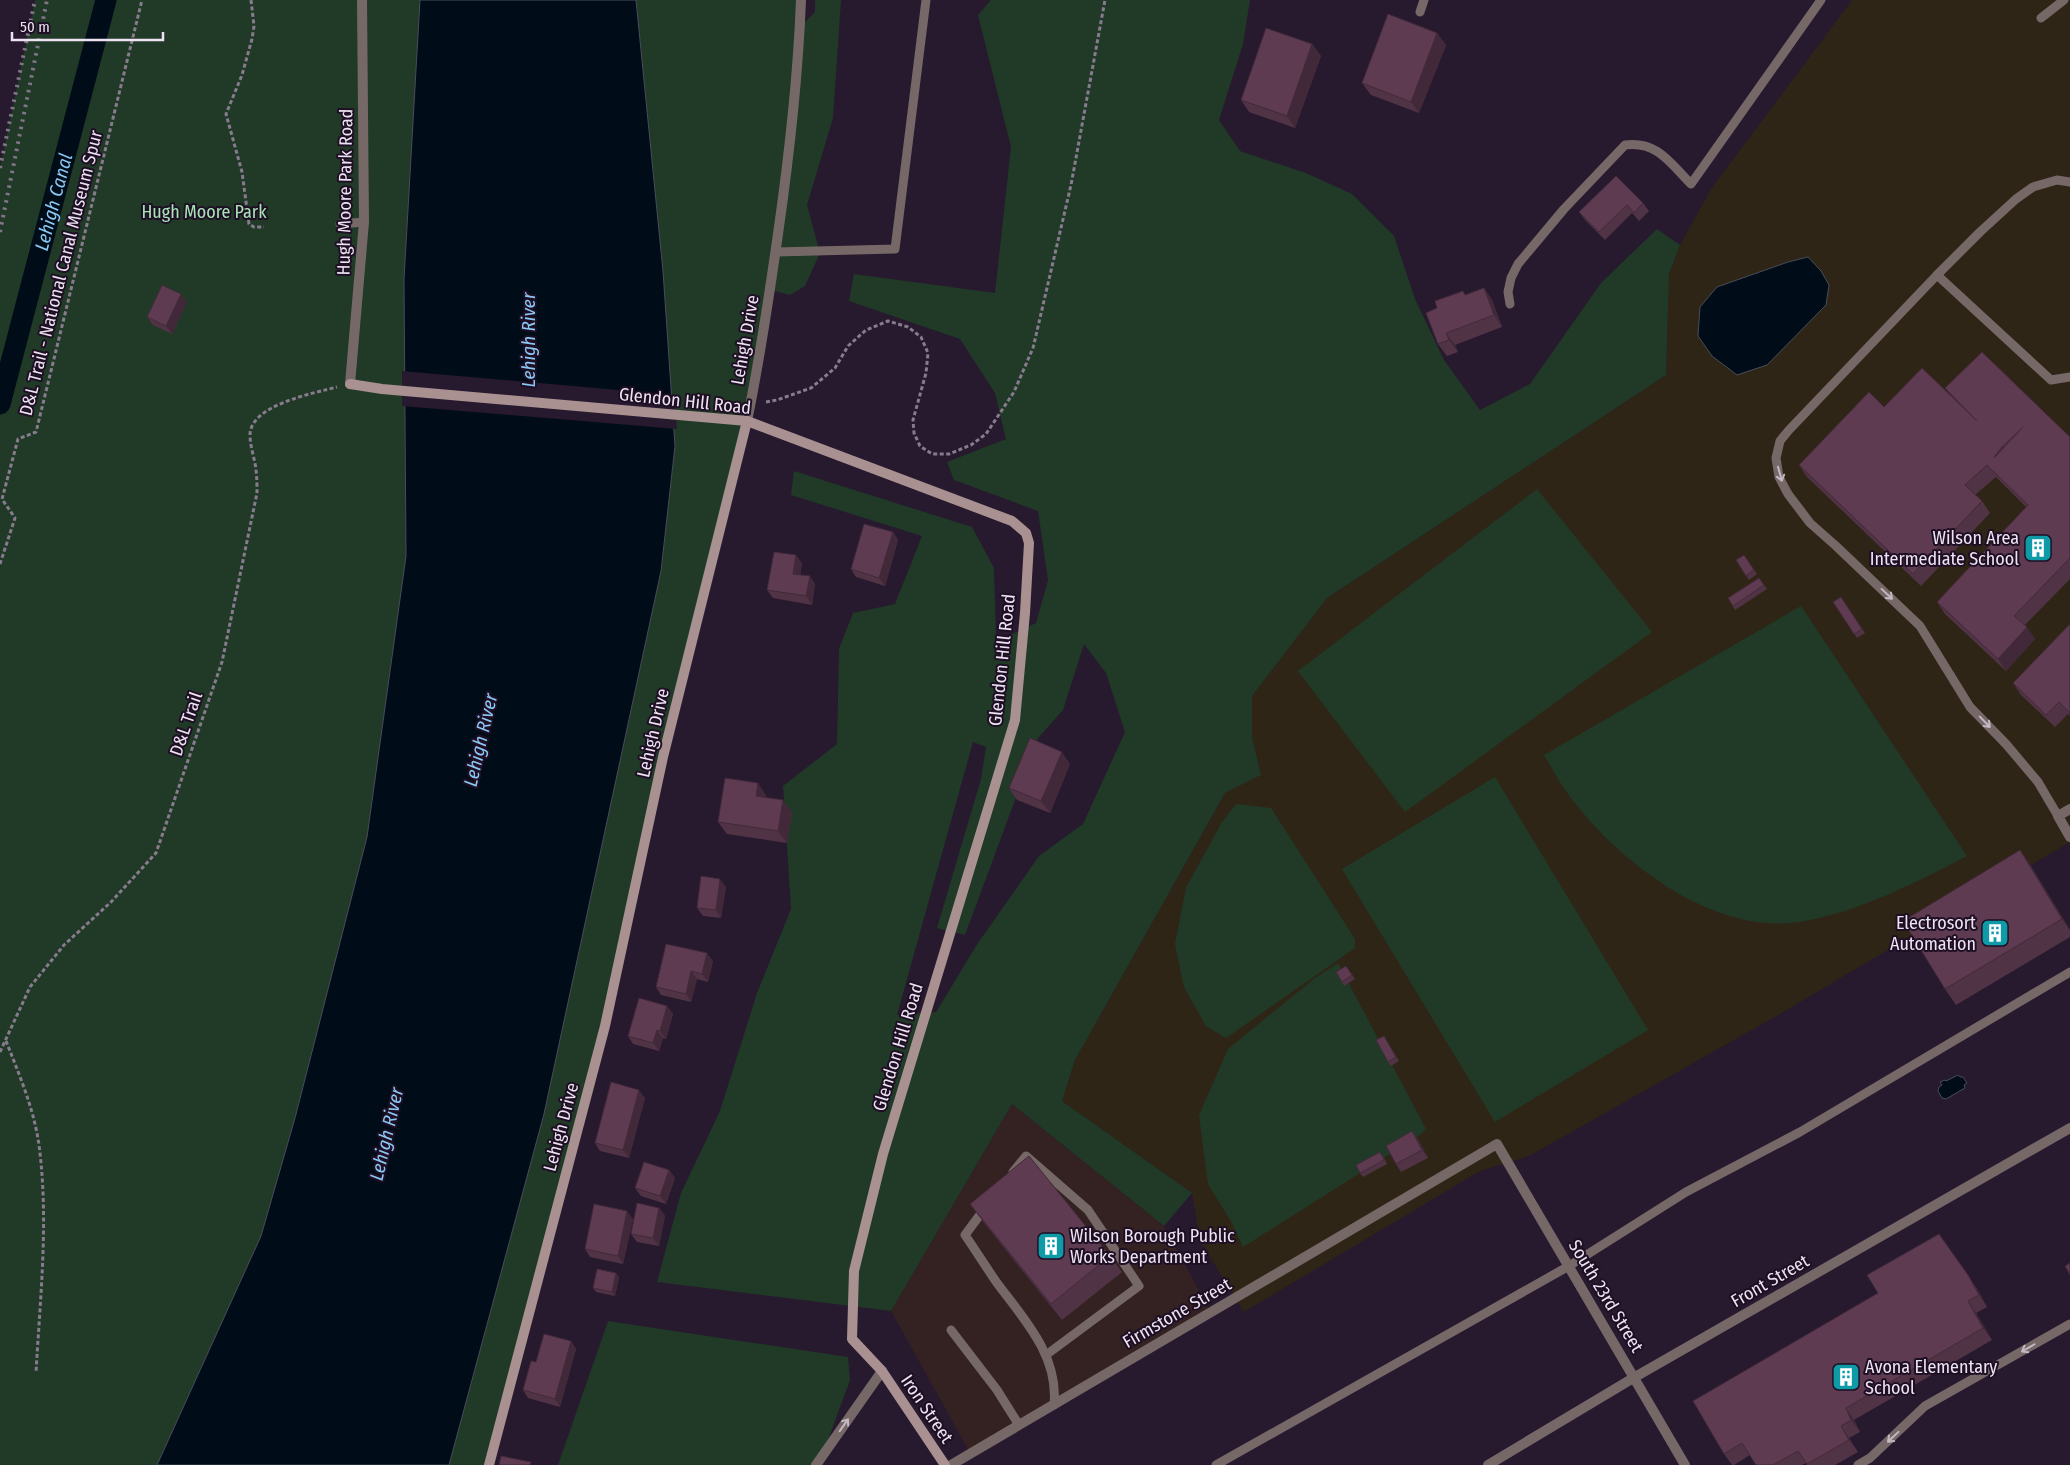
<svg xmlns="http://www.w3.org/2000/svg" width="2070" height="1465" font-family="'Fira Sans Condensed',sans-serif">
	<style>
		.commercial { fill: #342122 }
		.education { fill: #2f2516 }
		.green { fill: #203a27; fill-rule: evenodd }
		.water { fill: #000d19; stroke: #474d5a }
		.pier { fill: #27192e }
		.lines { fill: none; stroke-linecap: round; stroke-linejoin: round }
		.canal { stroke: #000d19; stroke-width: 21 }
		.path { stroke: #877b8d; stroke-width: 3; stroke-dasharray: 4 2.5; stroke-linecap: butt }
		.lane { stroke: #776868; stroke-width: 9 }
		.street { stroke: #776868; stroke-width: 10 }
		.secondary { stroke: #aa9191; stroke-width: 10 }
		.rail { stroke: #807486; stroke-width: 4; stroke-dasharray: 2.5 5; stroke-linecap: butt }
		.wall { fill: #513346 }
		.shaded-wall { fill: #422939 }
		.building { fill: #5e3b51; stroke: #422939; fill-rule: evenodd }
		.oneway { stroke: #c4b8c2 }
		.labels { text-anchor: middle; stroke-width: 4; stroke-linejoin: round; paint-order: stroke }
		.street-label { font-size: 18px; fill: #ede3f2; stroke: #1e0f24 }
		.park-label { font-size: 18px; fill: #a7e5b7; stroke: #1e0f24 }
		.poi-label { font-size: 18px; fill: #ede3f2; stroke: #1e0f24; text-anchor: end }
		.water-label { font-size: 19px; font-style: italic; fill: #8ac8f5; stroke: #1e0f24 }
	</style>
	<rect width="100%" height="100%" fill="#27192e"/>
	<path class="commercial" d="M1012,1104L1164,1226L1211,1313L970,1453L891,1311Z"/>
	<path class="education" d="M1852,0H2070V842L1780,1014L1529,1156L1480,1171L1244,1312L1200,1241L1192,1193L1062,1101L1075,1060L1225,793L1261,775L1252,737V696L1327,598L1666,375L1669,274L1680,245L1711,189Z"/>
	<g class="green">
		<path d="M35,0H420L404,279L406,556L367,837L295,1118L261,1236L157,1465H0V168Z"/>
		<path d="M636,0H801L800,27L815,12V0H841L833,118L807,205L820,253L805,286L790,295L771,290L751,403L663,757L605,1026L489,1465H449L544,1114L661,571L675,446L663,271Z"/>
		<path d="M991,0H1250L1243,44L1219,120L1240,151L1306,173L1352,194L1394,236L1415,299L1444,360L1480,410L1530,384L1601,283L1657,229L1680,245L1669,274L1666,375L1327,598L1252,696V737L1261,775L1225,793L1075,1060L1062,1101L1192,1193L1164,1226L1012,1104L891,1311L657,1282L681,1193L720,1111L757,993L791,909L783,786L837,744L839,649L853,613L895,604L922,536L791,495L794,471L972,527L994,568L996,642L1036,623L1048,580L1038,511L954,480L947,462L1006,439L995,393L960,339L849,301L854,274L995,293L1011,147L978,15ZM1084,644L1106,673L1125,732L1083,824L1039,856L978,943L936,1012L897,1015L973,742L986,747L981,779L937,928L965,935L1038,738L1063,710Z"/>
		<path d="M1537,489L1652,632L1405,812L1298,671Z"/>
		<path d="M1801,606L1967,856C1913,884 1859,912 1799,922C1712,935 1616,860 1568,794C1559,782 1552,768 1544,755Z"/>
		<path d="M1495,777L1648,1030L1495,1122L1342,869Z"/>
		<path d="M1236,804L1271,808L1355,939V948L1226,1038L1206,1026L1184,987L1175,944L1186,888L1222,822Z"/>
		<path d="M1338,963L1426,1129L1420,1135L1243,1247L1232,1223L1208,1184L1199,1115L1228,1049L1315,978Z"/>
		<path d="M608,1321L848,1357L850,1380L819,1465H558Z"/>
	</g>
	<g class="water">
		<path d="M420,0H636L663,271L675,446L661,571L544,1114L449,1465H157L261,1236L295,1118L367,837L406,556L404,279Z"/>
		<path d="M1808,257L1821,271L1829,285L1826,305L1767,365L1737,375L1712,356L1698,336L1700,307L1717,287L1788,262Z"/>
		<path d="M1958,1075L1960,1077H1963L1967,1083L1964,1085L1965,1088L1946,1099L1942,1098L1938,1091L1939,1087L1942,1085L1940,1082L1945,1080L1946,1081Z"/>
	</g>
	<path class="pier" d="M402,371L674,395L677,429L402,406Z"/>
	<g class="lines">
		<path class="canal" id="s1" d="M0,404L106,0"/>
		<g class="path">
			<path d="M251,0L254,26L252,39L242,75L226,114L242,172L249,224L254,227H264"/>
			<path d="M766,402L777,400L811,388L835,368L848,346L866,330L888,321L908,327L921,337L928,353L926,373L913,420L914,433L920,446L932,454H949L971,445L986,434L1014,392L1033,348L1071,185L1105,0"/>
			<path d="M0,564L15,518L2,499L18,439L36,432L142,0"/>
			<path d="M6,1041C19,1074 34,1109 39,1145C49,1221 40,1298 36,1373"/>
			<path d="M0,1052L30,987L64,945L111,902L156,853L222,662L257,493C257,486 257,478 256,470C255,459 250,447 250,435C250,405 314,393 337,387"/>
		</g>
		<g class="lane">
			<path d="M1420,12L1424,0"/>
			<path d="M2041,18L2064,0"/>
			<path d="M340,224L364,222"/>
			<path d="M776,252L895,249L926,0"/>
			<path d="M1937,275L2051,380L2070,377"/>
			<path d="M1510,304L1508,292L1511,278L1518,264L1564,209L1625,145C1658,141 1670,163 1691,184L1821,0"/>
			<path d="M2058,816L2038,782L2006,744L1970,707L1920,626L1836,546L1810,523L1788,494L1779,477L1776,458L1780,441L1789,430L1937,275L1980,232L2016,199L2033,187L2057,180L2070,182"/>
			<path d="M1013,1172L1026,1156L1088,1210L1139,1286L1046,1355"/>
			<path d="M985,1208L965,1235C976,1251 986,1267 997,1283C1024,1319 1059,1356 1054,1405"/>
			<path d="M951,1330L997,1390L1019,1425"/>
			<path d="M1216,1465L1569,1266L1686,1192L1800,1132L2070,972"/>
			<path d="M1858,1465L1870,1458L1925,1406L2070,1324"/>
		</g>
		<g class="street">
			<path d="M350,384L364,222L362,0"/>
			<path d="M747,421C760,359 769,297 778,234C789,157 798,78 801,0"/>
			<path d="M2070,809L2058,816L2070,837"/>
			<path d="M816,1465L882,1371"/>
			<path d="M951,1465L1497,1144L1685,1465"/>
			<path d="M1488,1465L1635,1377L2070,1128"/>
		</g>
		<g class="secondary">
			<path d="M350,384L382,389L747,421L1012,521L1026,533L1029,543L1025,613L1015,720L883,1154L854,1271L852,1339L882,1371L945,1465"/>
			<path d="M489,1465L605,1026L663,757L747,421"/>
		</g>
		<g class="rail">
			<path d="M0,168L35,0"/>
			<path d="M0,232L47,0"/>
		</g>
	</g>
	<g class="wall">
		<path d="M1437,33L1446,45L1419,113L1371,95L1362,83Z"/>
		<path d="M1312,44L1321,56L1295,128L1249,112L1241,100Z"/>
		<path d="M1643,203L1649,211L1639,221L1632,213L1605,240L1585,220L1579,212Z"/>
		<path d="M1484,288L1492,300L1502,327L1455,345L1458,352L1447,356L1438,344L1437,308L1466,295Z"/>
		<path d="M187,302L172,334L153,325L147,317Z"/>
		<path d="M1945,388L2070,437V579L2025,625L2035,639L2006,671L1945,614L1937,602L2026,507L1996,477L1975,495L1982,501L1990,513L1921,586L1807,477L1799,465L1884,407L1952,397Z"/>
		<path d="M893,532L898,540L885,586L856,577L851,569Z"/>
		<path d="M1744,555L1757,574L1749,580L1736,560Z"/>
		<path d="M802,563L800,575L815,584L812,605L773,598L767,590Z"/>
		<path d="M1759,578L1767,589L1735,610L1728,598Z"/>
		<path d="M1841,597L1865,633L1857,638L1833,602Z"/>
		<path d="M2070,624V716L2068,714L2055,727L2021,695L2013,683Z"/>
		<path d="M1070,764L1050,813L1017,800L1009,788Z"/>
		<path d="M766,795V797L792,812L787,843L727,834L718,822Z"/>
		<path d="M2020,850L2031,866L2070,930V937L1956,1005L1945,989Z"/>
		<path d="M726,887L721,918L703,916L697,908Z"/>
		<path d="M713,961L708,982L697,979L691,1002L661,995L656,987Z"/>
		<path d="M1346,966L1355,979L1344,986L1336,972Z"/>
		<path d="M667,1006L673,1014L666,1039L663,1038L659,1051L633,1044L628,1036Z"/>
		<path d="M1384,1036L1399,1061L1391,1066L1388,1062Z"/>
		<path d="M645,1098L629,1158L600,1151L595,1143Z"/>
		<path d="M1412,1131L1418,1139L1428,1158L1401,1172L1396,1164Z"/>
		<path d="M1383,1156L1387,1164L1363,1177L1360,1173Z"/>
		<path d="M669,1170L675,1178L666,1204L641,1196L635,1188Z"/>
		<path d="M970,1204L1110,1256L1122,1272L1062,1320L981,1219Z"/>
		<path d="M659,1208L665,1216L659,1246L637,1242L631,1234Z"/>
		<path d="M633,1219L623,1264L590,1257L585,1249Z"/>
		<path d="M616,1273L619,1277L615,1296L596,1292L593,1288Z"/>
		<path d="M1976,1287L1987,1307L1976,1313L1992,1340L1854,1420L1860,1432L1849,1438L1858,1452L1835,1465H1807L1806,1463L1802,1465H1756L1750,1455L1734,1465H1732L1724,1454Z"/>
		<path d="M571,1341L576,1349L560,1407L528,1398L523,1390L536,1362Z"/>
	</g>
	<g class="shaded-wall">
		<path d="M1437,33L1446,45L1419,113L1411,102Z"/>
		<path d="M1312,44L1321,56L1295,128L1287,116Z"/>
		<path d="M1484,288L1492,300L1502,327L1494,315Z"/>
		<path d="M181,294L187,302L172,334L166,326Z"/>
		<path d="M1446,333L1455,345L1458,352L1449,340Z"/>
		<path d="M2003,446L2011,458L1994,457Z"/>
		<path d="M893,532L898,540L885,586L879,578Z"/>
		<path d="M796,555L802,563L799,582L793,574Z"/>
		<path d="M810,576L815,584L812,605L806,596Z"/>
		<path d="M2027,627L2035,639L2006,671L1998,659Z"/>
		<path d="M1062,752L1070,764L1050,813L1041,801Z"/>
		<path d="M758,783L766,795L764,808L756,796Z"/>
		<path d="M783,800L792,812L787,843L778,831Z"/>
		<path d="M2020,850L2031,866L2070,931L2062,919Z"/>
		<path d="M720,879L726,887L721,918L716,910Z"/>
		<path d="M707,953L713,961L708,982L702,974Z"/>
		<path d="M691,971L697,979L691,1002L686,994Z"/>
		<path d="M667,1006L673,1014L666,1039L660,1031Z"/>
		<path d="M657,1030L663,1038L659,1051L653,1043Z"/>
		<path d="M639,1090L645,1098L629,1158L623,1150Z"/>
		<path d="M1412,1131L1418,1139L1428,1158L1422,1150Z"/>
		<path d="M669,1170L675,1178L666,1204L660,1196Z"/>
		<path d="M659,1208L665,1216L659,1246L653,1238Z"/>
		<path d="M627,1211L633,1219L623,1264L618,1256Z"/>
		<path d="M1939,1234L1976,1287L1987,1307L1979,1295Z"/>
		<path d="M616,1273L619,1277L615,1296L612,1292Z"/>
		<path d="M1968,1301L1976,1313L1992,1340L1983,1328Z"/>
		<path d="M571,1341L576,1349L560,1407L555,1399Z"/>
		<path d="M1846,1408L1854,1420L1860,1432L1851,1420Z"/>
		<path d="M1841,1426L1849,1438L1858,1452L1849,1440Z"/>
	</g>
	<g class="building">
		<path d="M1388,14L1437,33L1411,102L1362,83Z"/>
		<path d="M1266,28L1312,44L1287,116L1241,100Z"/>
		<path d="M1616,176L1643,203L1634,213L1627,205L1599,232L1579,212Z"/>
		<path d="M162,285L181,294L166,326L147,317Z"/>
		<path d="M1484,288L1494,315L1446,333L1449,340L1438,344L1426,313L1437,308L1435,301L1463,291L1465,295Z"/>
		<path d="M1982,352L2070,437V558L2014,616L2027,627L1998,659L1937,602L2028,505L1987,465L1965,485L1982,501L1913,574L1799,465L1869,392L1884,407L1922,368L1977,421L1945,388ZM2023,427L1994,458V457L2003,446Z"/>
		<path d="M864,524L893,532L879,578L851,569Z"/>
		<path d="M774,552L796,555L793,574L810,576L806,596L767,590Z"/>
		<path d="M1744,555L1754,570L1746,576L1736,560Z"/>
		<path d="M1759,578L1764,585L1733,606L1728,598Z"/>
		<path d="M1841,597L1862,629L1854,634L1833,602Z"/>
		<path d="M2070,624V713L2059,702L2046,715L2013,683Z"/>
		<path d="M1030,738L1062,752L1041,801L1009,788Z"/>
		<path d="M725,778L758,783L756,796L783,800L778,831L718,822Z"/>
		<path d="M2020,850L2062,919L1945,989L1903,921Z"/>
		<path d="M701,876L720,879L716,910L697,908Z"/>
		<path d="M666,944L707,953L702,974L691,971L686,994L656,987Z"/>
		<path d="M1346,966L1352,975L1342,982L1336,972Z"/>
		<path d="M639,998L667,1006L660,1031L657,1030L653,1043L628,1036Z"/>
		<path d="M1384,1036L1396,1057L1388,1062L1376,1040Z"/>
		<path d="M611,1082L639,1090L623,1150L595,1143Z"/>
		<path d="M1412,1131L1422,1150L1396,1164L1386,1146Z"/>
		<path d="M1380,1152L1384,1160L1360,1173L1356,1165Z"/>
		<path d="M1029,1156L1110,1256L1051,1304L970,1204Z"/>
		<path d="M644,1162L669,1170L660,1196L635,1188Z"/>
		<path d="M637,1203L659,1208L653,1238L631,1234Z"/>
		<path d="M594,1204L627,1211L618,1256L585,1249Z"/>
		<path d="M1939,1234L1968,1275L1979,1295L1968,1301L1983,1328L1846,1408L1851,1420L1841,1426L1849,1440L1807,1464L1798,1451L1773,1465H1756L1742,1443L1724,1454L1693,1401L1878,1293L1867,1275Z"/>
		<path d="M2070,1263V1275L2065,1266Z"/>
		<path d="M597,1269L616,1273L612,1292L593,1288Z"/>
		<path d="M544,1334L571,1341L555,1399L523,1390L531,1361L536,1362Z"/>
		<path d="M501,1456L531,1462L530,1465H499Z"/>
	</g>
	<defs><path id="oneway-shaft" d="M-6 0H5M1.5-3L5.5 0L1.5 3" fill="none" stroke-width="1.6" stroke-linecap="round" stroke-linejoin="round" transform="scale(1.25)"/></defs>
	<g class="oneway">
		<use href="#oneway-shaft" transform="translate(1780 474) rotate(74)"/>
		<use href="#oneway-shaft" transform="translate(1887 594) rotate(43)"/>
		<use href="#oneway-shaft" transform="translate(1985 722) rotate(46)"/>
		<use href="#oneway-shaft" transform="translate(2028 1348) rotate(150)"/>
		<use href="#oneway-shaft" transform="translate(844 1425) rotate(-55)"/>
		<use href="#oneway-shaft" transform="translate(1893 1437) rotate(137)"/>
	</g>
	<defs>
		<symbol id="building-square" viewBox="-11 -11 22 22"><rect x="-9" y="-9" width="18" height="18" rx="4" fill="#0f9aa8" stroke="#1e0f24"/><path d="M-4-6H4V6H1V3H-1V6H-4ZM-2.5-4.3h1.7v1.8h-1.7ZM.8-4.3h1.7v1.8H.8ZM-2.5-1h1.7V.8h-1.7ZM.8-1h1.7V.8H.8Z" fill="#fff"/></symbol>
	</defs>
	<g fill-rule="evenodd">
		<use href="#building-square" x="2022" y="532" width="32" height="32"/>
		<use href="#building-square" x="1979" y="917" width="32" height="32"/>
		<use href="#building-square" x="1035" y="1230" width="32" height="32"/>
		<use href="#building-square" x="1830" y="1361" width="32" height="32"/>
	</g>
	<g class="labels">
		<g class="street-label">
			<text transform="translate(345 192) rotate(-89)" y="6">Hugh Moore Park Road</text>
			<text transform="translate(61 273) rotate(-76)" y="6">D&amp;L Trail - National Canal Museum Spur</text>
			<text transform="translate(745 340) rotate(-80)" y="6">Lehigh Drive</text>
			<text transform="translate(685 401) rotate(6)" y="6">Glendon Hill Road</text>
			<text transform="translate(1002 660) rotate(-84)" y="6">Glendon Hill Road</text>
			<text transform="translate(186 724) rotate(-71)" y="6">D&amp;L Trail</text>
			<text transform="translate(653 733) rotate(-77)" y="6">Lehigh Drive</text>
			<text transform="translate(898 1047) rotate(-73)" y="6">Glendon Hill Road</text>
			<text transform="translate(561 1127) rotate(-75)" y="6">Lehigh Drive</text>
			<text transform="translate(1770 1281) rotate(-30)" y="6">Front Street</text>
			<text transform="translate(1606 1296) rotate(59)" y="6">South 23rd Street</text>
			<text transform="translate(1177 1313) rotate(-30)" y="6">Firmstone Street</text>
			<text transform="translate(927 1409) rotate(56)" y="6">Iron Street</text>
		</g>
		<g class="park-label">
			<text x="204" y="218">Hugh Moore Park</text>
		</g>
		<g class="poi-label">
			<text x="2019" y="544">Wilson Area<tspan x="2019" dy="21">Intermediate School</tspan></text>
			<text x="1976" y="929">Electrosort<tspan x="1976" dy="21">Automation</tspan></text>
			<text x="1070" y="1242" text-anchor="start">Wilson Borough Public<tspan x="1070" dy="21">Works Department</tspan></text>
			<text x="1865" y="1373" text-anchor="start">Avona Elementary<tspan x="1865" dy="21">School</tspan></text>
		</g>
		<g class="water-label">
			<text dy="7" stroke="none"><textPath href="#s1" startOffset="209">Lehigh Canal</textPath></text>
			<text transform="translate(528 340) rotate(-90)" y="7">Lehigh River</text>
			<text transform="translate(480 740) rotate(-77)" y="7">Lehigh River</text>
			<text transform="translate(386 1134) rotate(-77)" y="7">Lehigh River</text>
		</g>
	</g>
	<path d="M12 32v8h151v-8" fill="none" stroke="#ede3f2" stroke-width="2.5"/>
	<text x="20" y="32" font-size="15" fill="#ede3f2" stroke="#1e0f24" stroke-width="4" paint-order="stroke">50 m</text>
</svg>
